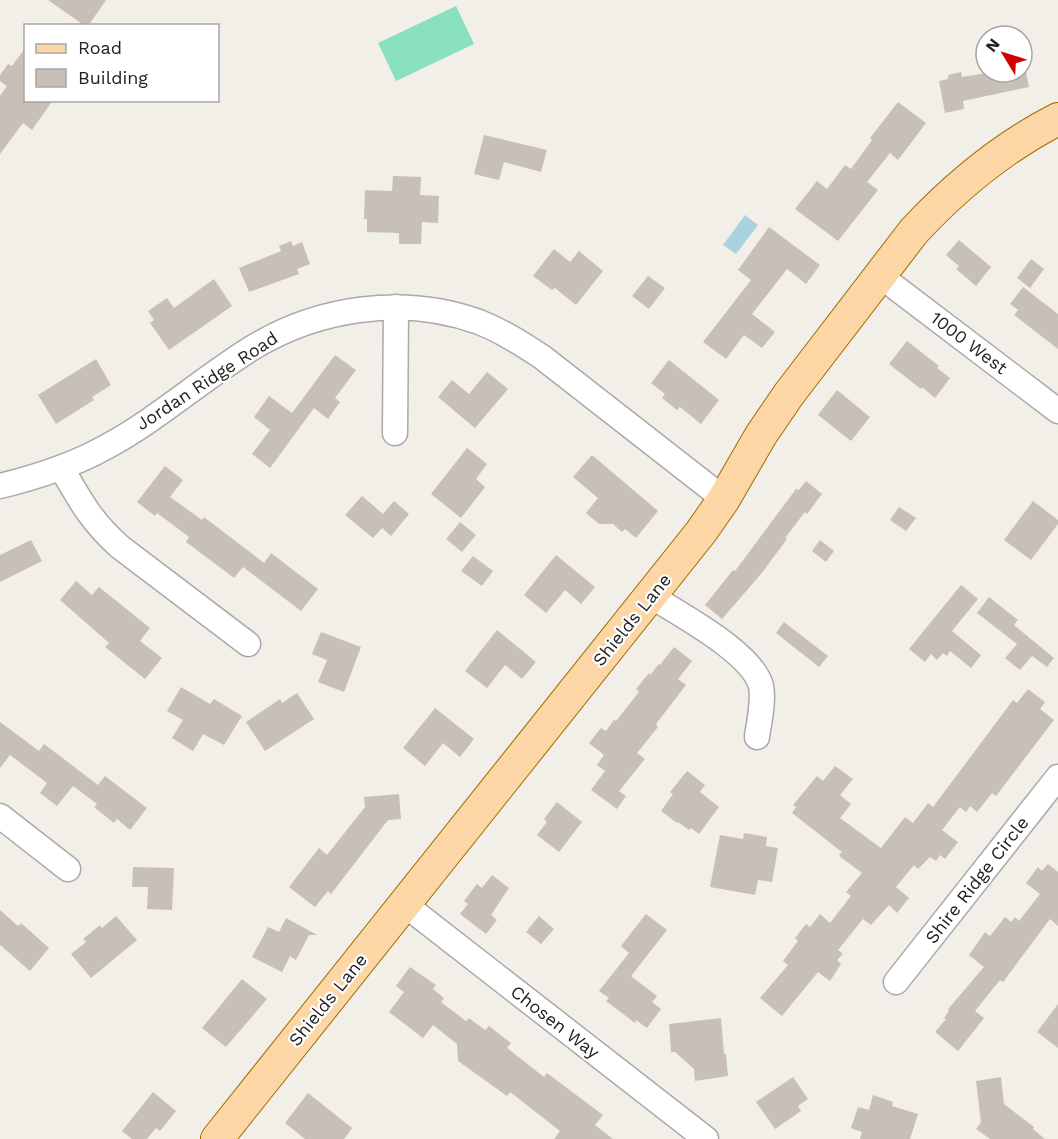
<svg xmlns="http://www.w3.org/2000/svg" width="1058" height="1139" font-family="'Work Sans',sans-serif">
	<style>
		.pitch { fill: #88e0be }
		.water { fill: #aad3df }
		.building { fill: #c7bfb8 }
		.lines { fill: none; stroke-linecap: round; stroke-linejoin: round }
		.minor-casing { stroke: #a9a9a9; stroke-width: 27 }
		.major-casing { stroke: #a06b00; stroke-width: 34 }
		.minor { stroke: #fff; stroke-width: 24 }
		.major { stroke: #fcd6a4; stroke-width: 32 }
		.labels { text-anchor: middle; stroke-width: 4.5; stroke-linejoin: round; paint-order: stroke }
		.street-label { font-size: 18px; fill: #222; stroke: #fff }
	</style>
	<rect width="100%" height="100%" fill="#f2efe9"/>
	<path class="pitch" d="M456,6L474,44L396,81L378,43Z"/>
	<path class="water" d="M745,215L758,225L736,254L723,245Z"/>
	<g class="building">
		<path d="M48,0H106L88,26H85Z"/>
		<path d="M26,47V100H53L32,130L23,123L0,154V96L7,86L0,81V75L8,64L12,66Z"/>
		<path d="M961,72L962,77L993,72H1026L1029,87L963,101L964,109L945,113L939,81L948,79V75Z"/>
		<path d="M898,102L926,123L898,160L890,153L867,182L878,190L838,241L795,209L817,181L827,189L845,165L851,169L872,140L870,138Z"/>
		<path d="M484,135L547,150L541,172L504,162L499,180L474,174Z"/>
		<path d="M393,176L421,177L420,195L439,196L438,223L422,222L421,244H399V233L367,232V219H364L365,190L392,191Z"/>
		<path d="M769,227L820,265L806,284L787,269L752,314L775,332L762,348L744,335L726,359L703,342L751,280L738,270Z"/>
		<path d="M959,240L991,267L976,286L956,269L959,266L946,255Z"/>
		<path d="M291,241L293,246L302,242L310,264L297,269L299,274L249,292L239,268L281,251L279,246Z"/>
		<path d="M554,249L570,262L579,251L603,271L576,305L555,288L552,290L533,276Z"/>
		<path d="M1031,259L1044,269L1030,288L1017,278Z"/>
		<path d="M648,276L665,288L649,309L632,296Z"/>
		<path d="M214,279L232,306L169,350L150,323L154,320L148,311L167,298L174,308Z"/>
		<path d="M1023,287L1058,314V349L1014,315L1018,310L1010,304Z"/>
		<path d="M907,341L939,366L937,368L950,378L935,398L922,387L921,389L889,364Z"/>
		<path d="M335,355L356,370L335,398L340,402L328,419L314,408L270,468L252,454L270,430L254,417L269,396L292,413Z"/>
		<path d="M96,359L111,385L92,397L94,400L56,424L38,395Z"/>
		<path d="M669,360L719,400L701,424L680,407L677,410L662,398L665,394L651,383Z"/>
		<path d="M487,372L508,389L475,428L438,397L452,380L469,394Z"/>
		<path d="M837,390L870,417L851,441L818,415Z"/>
		<path d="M467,448L487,464L476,479L485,487L461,518L431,494Z"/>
		<path d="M592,455L658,511L636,538L625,529L622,532L613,524H599L586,513L598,498L573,477Z"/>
		<path d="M165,466L183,480L170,497L202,520L204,517L264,563L271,553L318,589L301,611L243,567L234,578L186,542L189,537L157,513L155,516L137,502Z"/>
		<path d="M806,481L822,494L807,514L805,512L785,538L787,539L761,574L722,619L705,605L733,570L735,571L796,489L799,490Z"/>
		<path d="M362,496L383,514L394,501L409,514L391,536L382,528L373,538L345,515Z"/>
		<path d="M1033,501L1058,520V524L1031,560L1004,540Z"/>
		<path d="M899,507L916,518L906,531L890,520Z"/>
		<path d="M460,522L476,535L462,552L446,539Z"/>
		<path d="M31,540L42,561L0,582V555Z"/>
		<path d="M820,540L834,551L826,562L812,551Z"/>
		<path d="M556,555L595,587L581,604L565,590L546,613L524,595Z"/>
		<path d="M473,556L493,571L482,586L461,571Z"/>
		<path d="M76,581L92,595L99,587L150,628L140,641L162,658L145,679L105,647L109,643L60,600Z"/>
		<path d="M961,585L978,599L952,631L981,655L971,668L950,651L947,656L943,653L937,660L931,654L925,662L909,649Z"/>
		<path d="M989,597L1018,620L1014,625L1054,658L1047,667L1032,656L1020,670L1005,658L1017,644L977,613Z"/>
		<path d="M784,622L828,656L819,667L776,633Z"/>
		<path d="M497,630L536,662L522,679L505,665L487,688L465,671Z"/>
		<path d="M321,632L361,647L344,692L318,682L327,660L312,654Z"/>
		<path d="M674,647L692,661L678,679L686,685L656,724L658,727L637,753L645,759L619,791L626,796L617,809L591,790L605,771L597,765L604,755L589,743L601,728L606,731L614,720L616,721L639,692L636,689L649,673L650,675L659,664L660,665Z"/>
		<path d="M181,687L210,704L214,699L242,716L224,745L203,734L193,751L172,738L183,720L167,711Z"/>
		<path d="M1028,689L1045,702L1040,709L1054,720L996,796L992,793L977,812L970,806L966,812L960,807L942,830L958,842L945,859L940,855L936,861L930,857L918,869L914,865L896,887L909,898L897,913L889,905L871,925L863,919L838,950L843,954L837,960L841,964L830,981L818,972L782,1016L760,998L788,965L783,961L798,941L795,938L806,924L810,927L820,914L830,923L851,896L846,892L862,873L839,856L842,852L792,813L796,807L793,805L817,776L823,781L835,766L853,779L840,795L851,804L840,818L881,848L905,817L913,823L928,803L933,807L1013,700L1017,703Z"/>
		<path d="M297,693L314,719L265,751L246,722L280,699L282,703Z"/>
		<path d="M435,708L474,739L460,757L443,743L425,766L403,748Z"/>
		<path d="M0,722L39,751L44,744L98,785L105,776L147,808L130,830L117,819L114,823L94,807L97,804L73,786L57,806L40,793L47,783L10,755L0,768Z"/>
		<path d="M687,771L705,785L700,792L719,807L699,834L691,828L689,830L678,822L677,823L661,811L673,794L670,792Z"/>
		<path d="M399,794L401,819L388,820L331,894L328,891L315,907L289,887L319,848L327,855L365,807L364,797Z"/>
		<path d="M557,802L582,822L559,852L537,835L547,822L544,819Z"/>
		<path d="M744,833L767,837L766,846L778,848L772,882L758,880L755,895L710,887L720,835L743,839Z"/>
		<path d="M1048,864L1058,872V926L1050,919L1003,982L1000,980L975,1011L984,1018L958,1051L935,1032L946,1019L944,1018L949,1011L948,1009L984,967L969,955L985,932L990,936L1005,917L1011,922L1015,917L1019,921L1040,894L1026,883L1038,867L1042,871Z"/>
		<path d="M133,867L174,868L172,910L147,909L148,887H132Z"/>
		<path d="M492,875L509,888L491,915L497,920L486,934L460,914L468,904L464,901L477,884L482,888Z"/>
		<path d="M0,910L18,926L21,923L49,948L30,971L0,945Z"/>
		<path d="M646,914L667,930L631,976L657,996L652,1002L661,1009L647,1028L636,1020L635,1023L606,1001L609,998L599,991L629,953L621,946Z"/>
		<path d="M116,916L137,940L91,978L71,954L86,942L83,939L100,925L102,928Z"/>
		<path d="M539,916L554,929L541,944L526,932Z"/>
		<path d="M286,918L317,935H309L296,960L290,956L282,972L252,957L268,927L279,932Z"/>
		<path d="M410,967L436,985L433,989L444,998L441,1002L466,1021L469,1018L485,1030L489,1026L511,1043L507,1048L544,1077L547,1073L603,1115L595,1125L613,1139H554L560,1131L510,1092L507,1096L458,1061L457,1044L433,1025L423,1038L389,1012L404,992L396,986Z"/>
		<path d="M242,979L267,999L226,1047L202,1028Z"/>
		<path d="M1058,1004V1048L1037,1032Z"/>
		<path d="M721,1018L724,1054H726L728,1076L695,1081L694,1069L675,1052H671L669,1024Z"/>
		<path d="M793,1077L808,1099L798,1106L801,1111L775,1129L756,1102Z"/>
		<path d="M1001,1077L1004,1104L1034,1127L1033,1129L1045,1139H990L976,1129L981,1122L976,1081Z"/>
		<path d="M153,1092L176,1111L160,1131L156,1128L147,1139H132L122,1131Z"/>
		<path d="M308,1093L352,1128L344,1139H305L285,1123Z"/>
		<path d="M873,1095L893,1102L892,1106L918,1114L910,1139H860L862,1132L851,1128L858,1107L869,1110Z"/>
	</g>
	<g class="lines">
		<defs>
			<g id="minor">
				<path d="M879,275L1058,411"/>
				<path d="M395,433L396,307"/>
				<path d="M62,469C81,502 91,521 120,547L248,644"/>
				<path d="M0,486C37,477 72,466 106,447C158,419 202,379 252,348C319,307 405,295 479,322C502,331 522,344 542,357L724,499"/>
				<path d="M651,596C680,615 752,652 761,686C764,702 759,721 757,737"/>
				<path d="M0,816L68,869"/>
				<path d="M404,904L706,1139"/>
				<path d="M896,982L1058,777"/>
			</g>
			<path id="major" d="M217,1139L701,532L724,499L761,435L789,394L914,231C956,186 1003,147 1058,119"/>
		</defs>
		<use href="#minor" class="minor-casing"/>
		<use href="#major" class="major-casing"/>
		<use href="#minor" class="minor"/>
		<use href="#major" class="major"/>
	</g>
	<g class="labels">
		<g class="street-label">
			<text transform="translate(969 343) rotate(37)" y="6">1000 West</text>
			<text transform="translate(207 381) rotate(-33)" y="6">Jordan Ridge Road</text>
			<text transform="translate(632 620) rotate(-51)" y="6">Shields Lane</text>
			<text transform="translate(977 880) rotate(-52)" y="6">Shire Ridge Circle</text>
			<text transform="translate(328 1000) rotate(-51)" y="6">Shields Lane</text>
			<text transform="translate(555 1022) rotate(38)" y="6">Chosen Way</text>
		</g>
	</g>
	<rect x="24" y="24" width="195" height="78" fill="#ffffff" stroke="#a7a7a7" stroke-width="1.5"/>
	<rect x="36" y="44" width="30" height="9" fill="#fcd6a4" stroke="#a7a7a7" stroke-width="1.5"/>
	<text x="78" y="54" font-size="18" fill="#222222">Road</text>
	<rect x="36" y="69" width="30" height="18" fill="#c7bfb8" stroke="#a7a7a7" stroke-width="1.5"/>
	<text x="78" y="84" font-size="18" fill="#222222">Building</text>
	<g transform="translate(1004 54) rotate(308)"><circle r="28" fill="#ffffff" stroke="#a7a7a7" stroke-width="1.5"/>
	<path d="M0-4.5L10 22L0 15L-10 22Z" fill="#d40000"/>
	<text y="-9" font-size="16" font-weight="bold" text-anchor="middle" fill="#222222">N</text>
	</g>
</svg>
